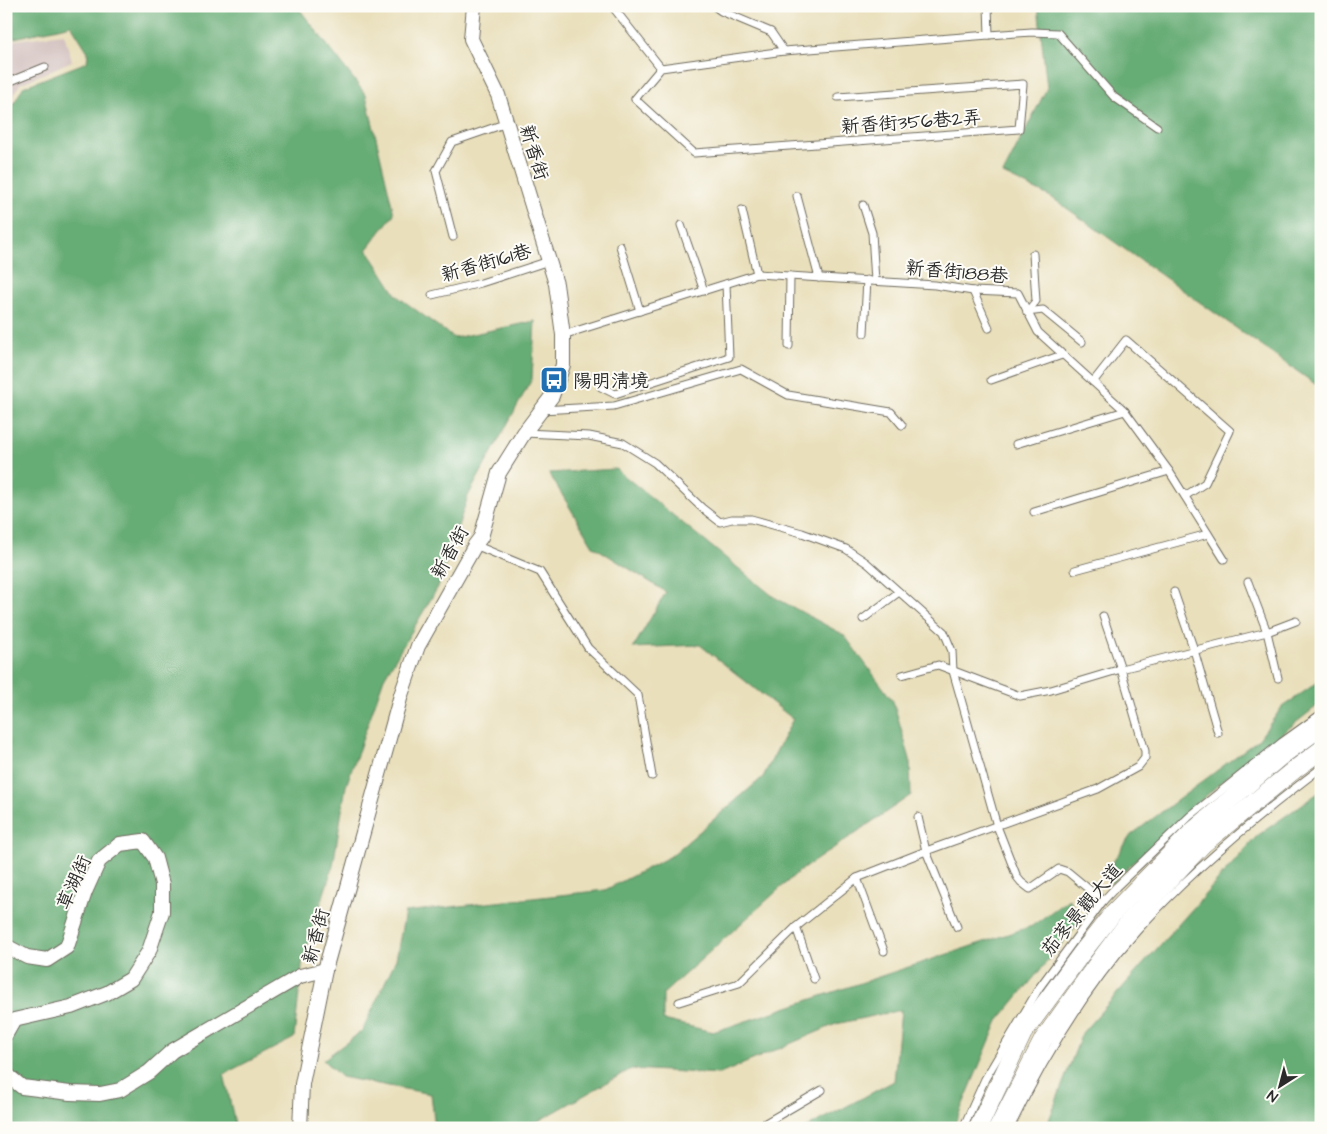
<svg xmlns="http://www.w3.org/2000/svg" width="1327" height="1134" font-family="'Architects Daughter','LXGW WenKai TC',sans-serif">
	<style>
		.industrial { fill: #d1bfbe }
		.forest { fill: #66ac74; stroke: #486c50 }
		.lines { fill: none; stroke-linecap: round; stroke-linejoin: round }
		.service-casing { stroke: #6e6a5d; stroke-width: 9 }
		.minor-casing { stroke: #6e6a5d; stroke-width: 16 }
		.tertiary-casing { stroke: #6e6a5d; stroke-width: 19 }
		.service { stroke: #fff; stroke-width: 7 }
		.minor { stroke: #fff; stroke-width: 14 }
		.tertiary { stroke: #fff; stroke-width: 18 }
		.labels { text-anchor: middle; stroke-width: 4; stroke-linejoin: round; paint-order: stroke }
		.street-label { font-size: 19px; fill: #2b2b2b; stroke: #fdfcf7 }
		.poi-label { font-size: 19px; fill: #2b2b2b; stroke: #fdfcf7; text-anchor: start }
	</style>
	<rect width="100%" height="100%" fill="#fdfcf7"/>
	<filter id="ink" filterUnits="userSpaceOnUse"><feTurbulence type="fractalNoise" baseFrequency=".02" numOctaves="2"/><feDisplacementMap in="SourceGraphic" scale="10" xChannelSelector="R" yChannelSelector="G"/><feConvolveMatrix kernelMatrix="1 2 1 2 8 2 1 2 1" color-interpolation-filters="sRGB"/></filter>
	<filter id="wash" filterUnits="userSpaceOnUse"><feTurbulence type="fractalNoise" baseFrequency=".0096" numOctaves="4" result="noise"/><feDisplacementMap in="SourceGraphic" scale="20" xChannelSelector="R" yChannelSelector="G"/><feGaussianBlur stdDeviation="1.12" result="paint"/><feColorMatrix in="noise" values="0 0 0 0 0 0 0 0 0 0 0 0 0 0 0 0 0 1.4 0 .05"/><feComposite in="paint" operator="in"/></filter>
	<g filter="url(#wash)">
		<rect width="100%" height="100%" fill="#e9dfbb"/>
		<path class="industrial" d="M64,34L72,61L20,84L6,110V43L15,40Z"/>
		<g class="forest">
			<path d="M6,6H297L366,95L394,214L367,249L397,296L454,338L535,321L532,379L468,496L438,587L384,678L346,786L333,866L303,958L294,1038L224,1074L236,1128H6V118L23,87L87,62L88,52L71,25L6,40Z"/>
			<path d="M1038,6H1321V393L1318,386L1051,197L1003,174L1047,88Z"/>
			<path d="M616,469L774,597L844,635L893,701L910,759L911,795L797,873L663,994V1020L713,1032L1032,926L1069,899L1083,918L998,1021L953,1128H806L894,1081L901,1010L836,1024L720,1074L631,1069L526,1128H435L431,1094L341,1077L323,1060L362,1031L396,959L405,912L605,890L671,856L763,777L793,719L700,645L633,648L666,592L593,546L549,473Z"/>
			<path d="M1321,680V703L1229,775L1111,883L1103,877L1131,835L1259,739L1282,707Z"/>
			<path d="M1321,791V1128H1046L1082,1033L1257,836Z"/>
		</g>
	</g>
	<g filter="url(#ink)">
		<g class="lines">
			<defs>
				<g id="service">
					<path d="M612,6L661,68"/>
					<path d="M714,6L721,11L771,32L784,51L989,35L988,6"/>
					<path d="M989,35L1032,32L1058,33L1114,97L1157,127"/>
					<path d="M784,51L661,68L635,99L694,153L1019,129L1023,84L838,97"/>
					<path d="M6,83L45,67"/>
					<path d="M797,196L819,278"/>
					<path d="M863,205L872,233L875,281"/>
					<path d="M742,210L757,274"/>
					<path d="M681,225L704,291"/>
					<path d="M453,237L436,171L452,142L507,123"/>
					<path d="M620,246L640,311"/>
					<path d="M973,291L989,328"/>
					<path d="M432,295L481,283L549,261"/>
					<path d="M1027,312L1043,310L1082,342"/>
					<path d="M1027,312L1036,301L1033,254"/>
					<path d="M864,333L867,280"/>
					<path d="M563,335L757,274L935,285L973,291L1018,293L1038,332L1125,411L1169,471L1224,559"/>
					<path d="M789,346L790,276"/>
					<path d="M991,380L1062,355"/>
					<path d="M1093,382L1126,340L1230,431L1205,483L1185,496"/>
					<path d="M601,387L615,394L729,357L726,284"/>
					<path d="M541,410L614,406L741,369L788,395L891,412L902,425"/>
					<path d="M524,433L589,436L623,443L655,463L702,508L720,522L732,519H751L802,533L846,549L867,563L944,632L952,651L953,671L997,826L1017,877L1021,882L1030,889L1059,869L1068,872L1103,901"/>
					<path d="M1016,444L1125,411"/>
					<path d="M1034,512L1169,471"/>
					<path d="M475,545L540,572L588,648L638,695L652,776"/>
					<path d="M1075,570L1208,534"/>
					<path d="M1248,582L1267,632L1278,678"/>
					<path d="M1174,592L1194,650L1218,733"/>
					<path d="M863,619L899,592"/>
					<path d="M902,675L938,665L1020,696L1051,690L1121,669L1267,632L1296,621"/>
					<path d="M918,817L926,851L957,927"/>
					<path d="M857,878L884,951"/>
					<path d="M796,927L814,979"/>
					<path d="M679,1002L739,983L796,927L857,878L926,851L1098,789L1138,767L1145,758V751L1121,669L1103,616"/>
					<path d="M757,1128L822,1090"/>
					<path d="M963,1128L985,1079L1039,988L1103,901L1116,887L1190,816L1282,742L1321,714"/>
					<path d="M1010,1128C1044,1057 1085,989 1137,931C1192,870 1256,817 1321,768"/>
				</g>
				<g id="minor">
					<path d="M6,946L27,957L47,960L67,947L85,892L99,861L120,844L143,841L155,858L162,884V912L149,951L131,979L107,993L71,1007L14,1020L6,1034"/>
					<path d="M6,1074L22,1087L70,1093L100,1094L120,1090L149,1072L172,1051L300,976L325,970"/>
					<path d="M300,1128L302,1084L325,970L401,695L418,646L475,545L481,537L499,473L524,433L552,396L563,365V335L556,284L498,95L471,39L474,6"/>
				</g>
				<g id="tertiary">
					<path d="M978,1128L1023,1033L1081,954L1114,912L1193,831L1281,756L1321,727"/>
					<path d="M998,1128L1043,1040L1098,963L1128,923L1203,844L1294,770L1321,750"/>
				</g>
			</defs>
			<use href="#service" class="service-casing"/>
			<use href="#minor" class="minor-casing"/>
			<use href="#tertiary" class="tertiary-casing"/>
			<use href="#service" class="service"/>
			<use href="#minor" class="minor"/>
			<use href="#tertiary" class="tertiary"/>
		</g>
	</g>
	<defs>
		<symbol id="bus-square" viewBox="-11 -11 22 22"><rect x="-9" y="-9" width="18" height="18" rx="4" fill="#1f6fb2" stroke="#fdfcf7"/><path d="M-5-6H5V4H4V6H2V4H-2V6H-4V4H-5ZM-3.5-4V0h7V-4ZM-3.5 1.2v1.5H-2V1.2ZM2 1.2v1.5H3.5V1.2Z" fill="#fff"/></symbol>
	</defs>
	<g fill-rule="evenodd">
		<use href="#bus-square" x="538" y="364" width="32" height="32"/>
	</g>
	<g class="labels">
		<g class="street-label">
			<text transform="translate(911 121) rotate(-4)" y="7">新香街356巷2弄</text>
			<text transform="translate(535 152) rotate(73)" y="7">新香街</text>
			<text transform="translate(486 262) rotate(-16)" y="7">新香街161巷</text>
			<text transform="translate(957 271) rotate(5)" y="7">新香街188巷</text>
			<text transform="translate(449 552) rotate(-61)" y="7">新香街</text>
			<text transform="translate(73 882) rotate(-66)" y="7">草湖街</text>
			<text transform="translate(1081 909) rotate(-50)" y="7">茄苳景觀大道</text>
			<text transform="translate(315 936) rotate(-75)" y="7">新香街</text>
		</g>
		<g class="poi-label">
			<text x="573" y="387">陽明清境</text>
		</g>
	</g>
	<rect width="1327" height="1134" fill="none" stroke="#fdfcf7" stroke-width="25"/>
	<g transform="translate(1280 1086) rotate(216)" stroke="#fdfcf7" stroke-width="4" paint-order="stroke">
	<path d="M0-4L9 19L0 12L-9 19Z" fill="#2b2b2b"/>
	<text y="-8" font-size="14" font-weight="bold" text-anchor="middle" fill="#2b2b2b">N</text>
	</g>
</svg>
